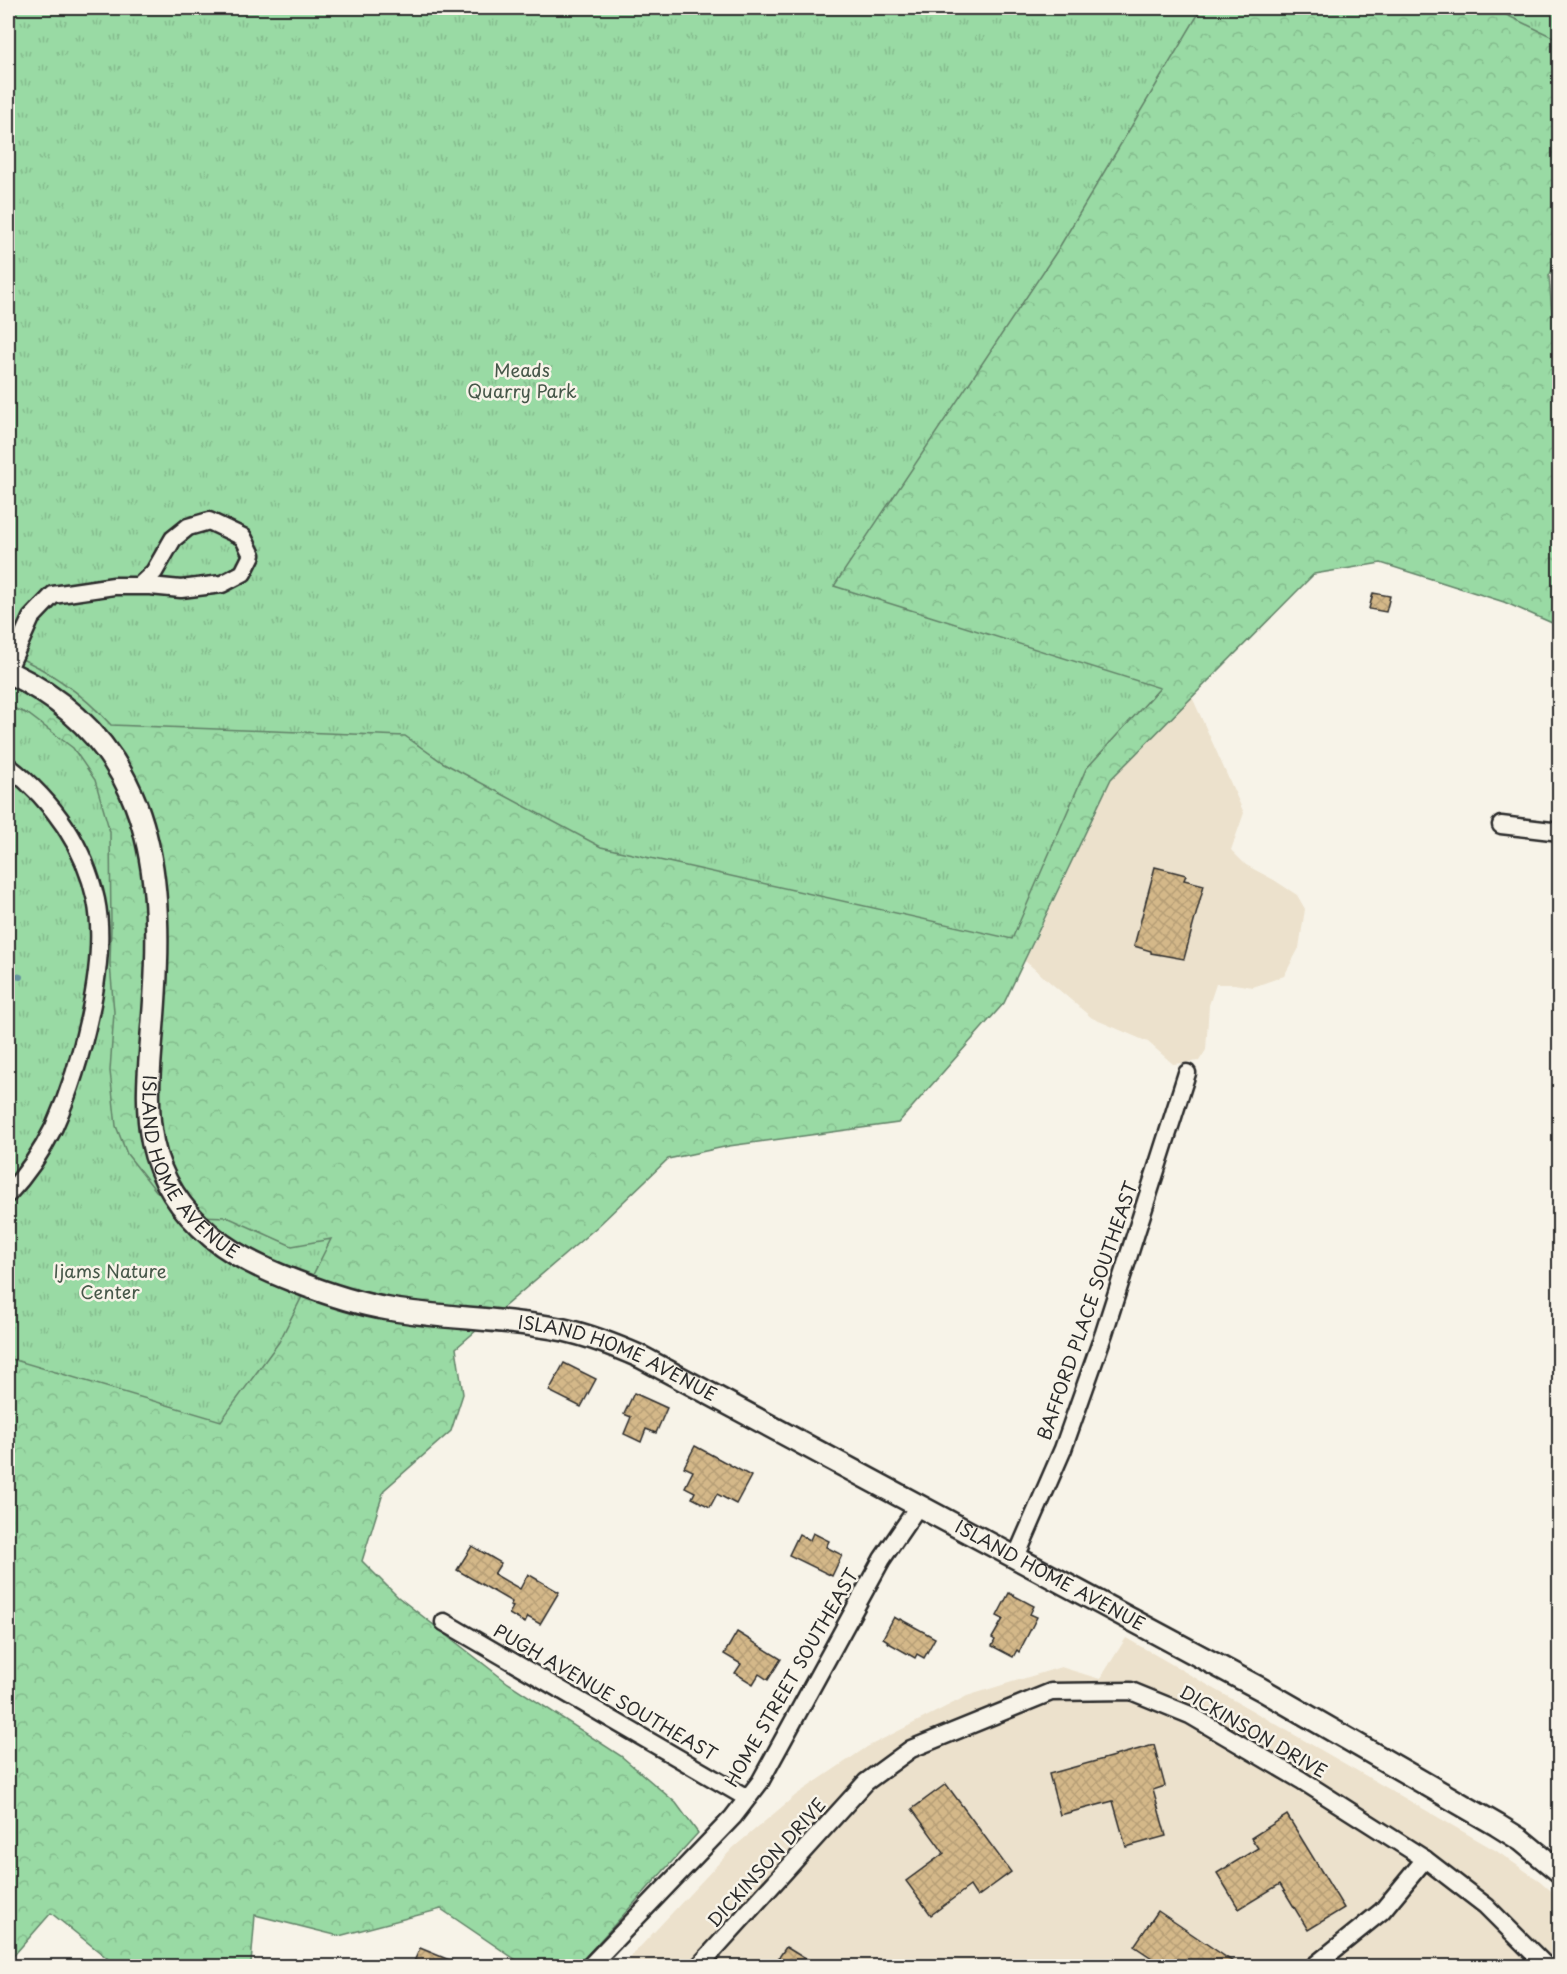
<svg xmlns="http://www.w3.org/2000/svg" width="1567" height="1974" font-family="'Playpen Sans',sans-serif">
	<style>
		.built { fill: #ece1cc }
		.forest { fill: url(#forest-crowns); stroke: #628268; stroke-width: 1.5 }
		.park { fill: url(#park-tufts); stroke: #628268; stroke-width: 1.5 }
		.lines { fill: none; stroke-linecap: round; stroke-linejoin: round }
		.stream { stroke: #65949e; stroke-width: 6 }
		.building { fill: url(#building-cross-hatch); stroke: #2b2b2b; stroke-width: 1.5 }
		.minor-casing { stroke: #2b2b2b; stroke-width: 21 }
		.tertiary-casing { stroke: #2b2b2b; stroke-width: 26 }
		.minor { stroke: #f7f3e8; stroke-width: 16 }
		.tertiary { stroke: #f7f3e8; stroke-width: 21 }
		.labels { text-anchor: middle; stroke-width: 5; stroke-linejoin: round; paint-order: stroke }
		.park-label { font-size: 18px; fill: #465749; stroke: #f7f3e8 }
		.street-label { font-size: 18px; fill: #2b2b2b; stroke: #f7f3e8 }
	</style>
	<defs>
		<pattern id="forest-crowns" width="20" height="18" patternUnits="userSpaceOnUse" patternTransform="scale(1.5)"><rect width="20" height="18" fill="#99daa4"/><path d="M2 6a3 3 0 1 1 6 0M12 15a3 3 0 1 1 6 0" fill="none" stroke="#84bb8d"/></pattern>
		<pattern id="park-tufts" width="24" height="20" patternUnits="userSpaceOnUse" patternTransform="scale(1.5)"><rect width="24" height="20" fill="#99daa4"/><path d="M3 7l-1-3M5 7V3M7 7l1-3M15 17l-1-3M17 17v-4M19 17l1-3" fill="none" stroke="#84bb8d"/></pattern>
		<pattern id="building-cross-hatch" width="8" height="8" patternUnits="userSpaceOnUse" patternTransform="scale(1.5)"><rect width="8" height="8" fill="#d4b889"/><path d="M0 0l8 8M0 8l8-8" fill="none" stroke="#b69e76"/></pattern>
	</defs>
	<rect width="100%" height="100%" fill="#f7f3e8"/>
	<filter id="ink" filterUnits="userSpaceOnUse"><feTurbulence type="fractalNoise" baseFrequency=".0167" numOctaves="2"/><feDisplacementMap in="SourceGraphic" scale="12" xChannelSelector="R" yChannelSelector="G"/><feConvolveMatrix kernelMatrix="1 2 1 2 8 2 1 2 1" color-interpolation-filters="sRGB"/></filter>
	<g filter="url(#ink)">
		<g class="built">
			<path d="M1192,697L1244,813L1231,850L1246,865L1274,880L1297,895L1305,909L1299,948L1284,976L1253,987L1234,984H1216L1209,1005L1206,1050L1199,1061L1173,1064L1148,1042L1092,1018L1025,961L1111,779Z"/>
			<path d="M1126,1638L1495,1850L1540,1881L1559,1898V1966H622L734,1847L796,1795L867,1747L967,1696L1061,1667L1100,1679Z"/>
		</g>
		<path class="forest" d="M8,8H1559L1560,255L1549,276L1552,313L1560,323L1559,626L1504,602L1381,563L1314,574L1111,779L1004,1003L898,1123L729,1146L668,1159L598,1226L456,1348L463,1394L451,1431L384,1490L362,1561L398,1597L508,1683L621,1756L676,1803L698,1833L577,1966H525L441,1909L339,1936L255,1915L251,1964L259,1966H117L51,1913L8,1962Z"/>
		<g class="park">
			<path d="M8,8H1202L1057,251L834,586L1160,688L1086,769L1012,939L601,847L442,762L405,736L111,725C81,692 48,669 8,653Z"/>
			<path d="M1492,8H1559V40Z"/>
			<path d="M8,706L28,714L73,748L95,780L110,832L111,928L110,964L114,1012L110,1071L116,1126L127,1154L156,1191L197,1216L227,1217L292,1246L331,1239L279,1342L221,1421L8,1358Z"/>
		</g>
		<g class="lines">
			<path class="stream" d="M8,974L20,977"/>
		</g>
		<g class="building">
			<path d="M1373,593L1390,596L1386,612L1369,609Z"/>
			<path d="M1155,867L1186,875L1184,880L1204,885L1184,959L1151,953V951L1134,946Z"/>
			<path d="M564,1363L596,1379L581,1407L549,1391Z"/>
			<path d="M634,1393L667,1408L656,1433L646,1429L641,1442L624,1434L631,1417L624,1414Z"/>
			<path d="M695,1446L751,1476L736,1504L717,1494L710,1507L692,1498L695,1492L685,1487L693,1471L684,1467Z"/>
			<path d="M813,1533L829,1541L826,1547L842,1555L832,1576L789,1555L799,1534L810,1540Z"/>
			<path d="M472,1546L501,1563L494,1574L520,1589L528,1574L559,1592L540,1624L528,1617L525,1623L509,1614L513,1607L510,1606L512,1602L457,1570Z"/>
			<path d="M1009,1593L1034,1606L1030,1614L1037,1617L1019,1652L1017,1650L1013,1657L992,1646L995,1640L992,1638L1003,1619L997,1616Z"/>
			<path d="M894,1617L899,1620L900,1619L935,1638L924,1658L917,1654L915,1658L887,1642L888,1641L883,1638Z"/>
			<path d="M737,1632L781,1659L768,1680L759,1674L753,1684L735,1673L741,1664L724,1654Z"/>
			<path d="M1154,1745L1165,1786L1153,1790L1166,1836L1126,1847L1113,1801L1060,1815L1049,1774Z"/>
			<path d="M946,1784L1011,1872L977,1897L970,1886L931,1915L906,1881L944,1853L912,1809Z"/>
			<path d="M1287,1815L1344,1908L1308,1930L1280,1884L1239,1909L1217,1873L1258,1848L1251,1838Z"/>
			<path d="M1158,1911L1239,1966H1164L1134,1946Z"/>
			<path d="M786,1947L817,1966H773Z"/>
			<path d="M420,1948L464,1966H412Z"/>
		</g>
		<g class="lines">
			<defs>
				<g id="minor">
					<path d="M8,669L31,618L53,595L114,586H150L181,589L222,584L243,573L252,555L243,537L209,521L188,527L173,539L154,572L139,586"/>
					<path d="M8,766C52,800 84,845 96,900C109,963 80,1069 54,1127C42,1151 26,1175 8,1194"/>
					<path d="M1501,825L1560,832"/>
					<path d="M1016,1557L1063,1449L1104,1333L1187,1073"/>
					<path d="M444,1622L747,1798"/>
					<path d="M590,1966L733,1817L760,1782L882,1559L919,1505"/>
					<path d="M699,1966L866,1782L911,1749L1051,1692L1131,1691L1190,1715L1301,1780L1425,1859L1486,1906L1546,1966"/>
					<path d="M1314,1966L1382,1911L1425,1859"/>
				</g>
				<g id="tertiary">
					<path id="s1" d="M8,672C144,737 164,854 155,993C150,1089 127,1165 212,1237C235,1256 265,1270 294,1281C325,1293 356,1304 389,1309C447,1319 506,1318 564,1330C591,1336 616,1346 641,1357L1261,1689L1497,1825L1521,1840L1560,1872"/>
				</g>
			</defs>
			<use href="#minor" class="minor-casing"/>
			<use href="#tertiary" class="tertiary-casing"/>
			<use href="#minor" class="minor"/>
			<use href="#tertiary" class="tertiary"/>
		</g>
	</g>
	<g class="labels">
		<g class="park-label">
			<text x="522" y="377">Meads<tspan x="522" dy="21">Quarry Park</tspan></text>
			<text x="110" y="1278">Ijams Nature<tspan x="110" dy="21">Center</tspan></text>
		</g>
		<g class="street-label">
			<text dy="6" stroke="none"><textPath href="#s1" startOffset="568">ISLAND HOME AVENUE</textPath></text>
			<text transform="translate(1088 1311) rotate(-71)" y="6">BAFFORD PLACE SOUTHEAST</text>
			<text dy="6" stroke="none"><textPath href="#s1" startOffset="1072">ISLAND HOME AVENUE</textPath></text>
			<text dy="6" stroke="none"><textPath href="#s1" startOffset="1558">ISLAND HOME AVENUE</textPath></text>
			<text transform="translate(792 1678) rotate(-60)" y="6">HOME STREET SOUTHEAST</text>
			<text transform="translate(605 1693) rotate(30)" y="6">PUGH AVENUE SOUTHEAST</text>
			<text transform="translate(1253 1732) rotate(30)" y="6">DICKINSON DRIVE</text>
			<text transform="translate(767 1863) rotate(-48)" y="6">DICKINSON DRIVE</text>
		</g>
	</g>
	<rect width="1567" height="1974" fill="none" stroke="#f7f3e8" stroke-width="30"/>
	<rect x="15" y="15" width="1537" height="1944" fill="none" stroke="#2b2b2b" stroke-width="2" filter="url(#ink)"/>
</svg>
